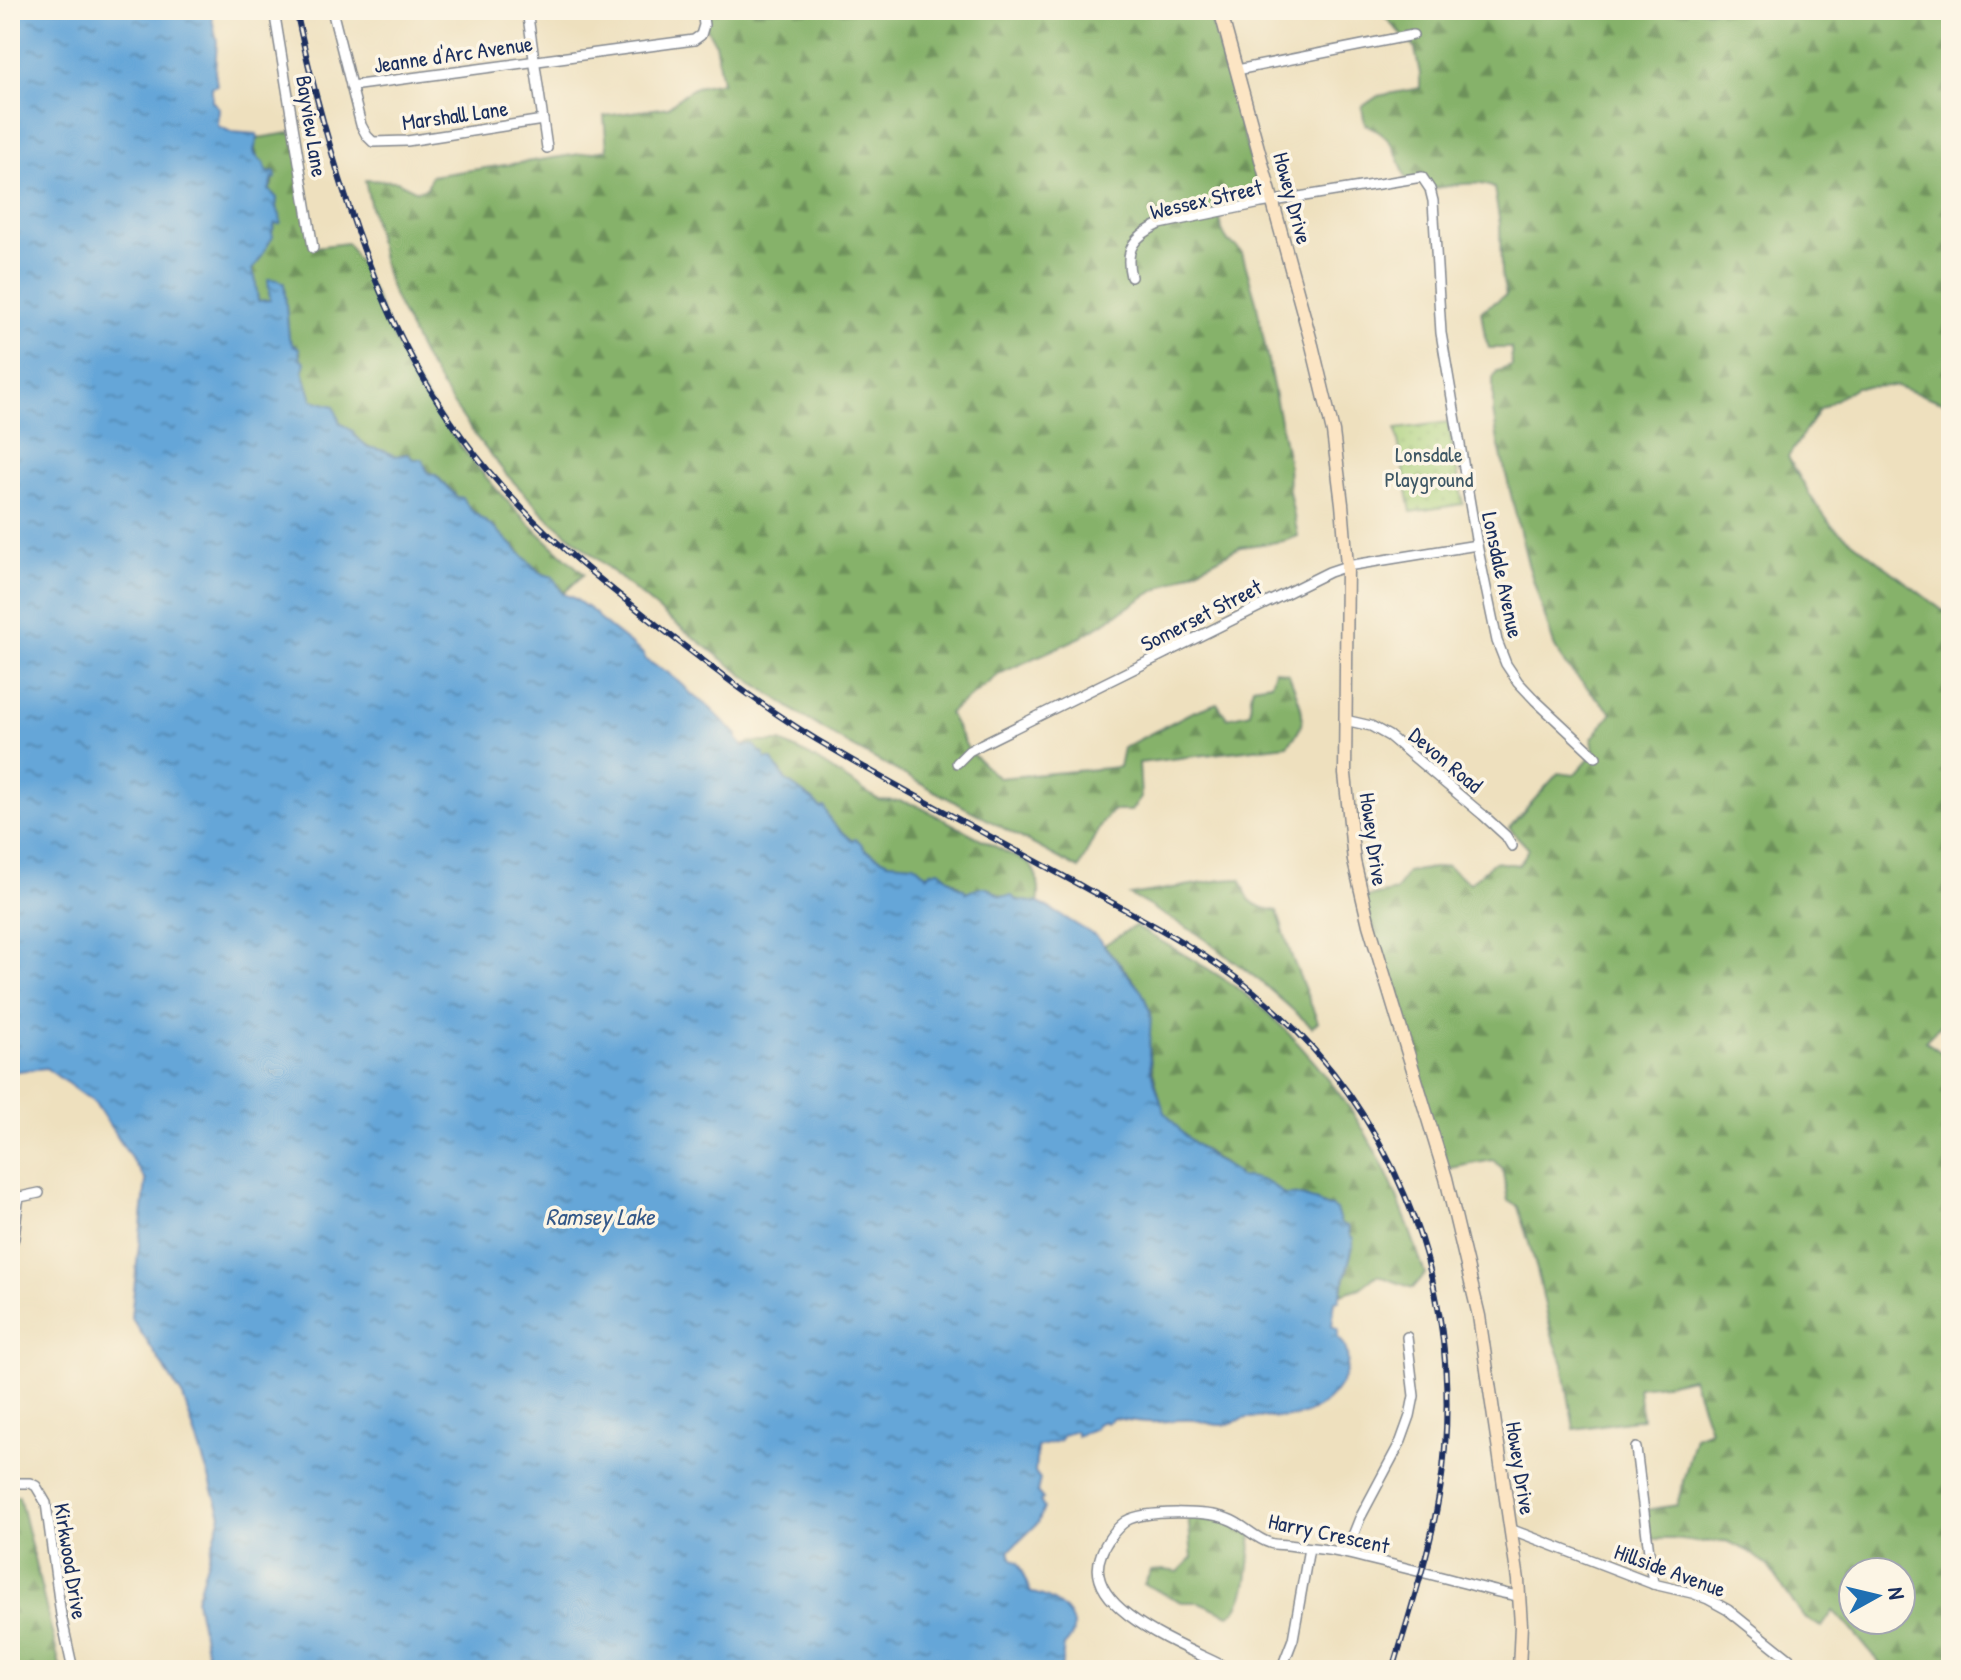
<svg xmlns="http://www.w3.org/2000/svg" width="1961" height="1680" font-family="'Patrick Hand',sans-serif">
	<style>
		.forest { fill: url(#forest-firs); stroke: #507064; stroke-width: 2; fill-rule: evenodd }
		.park { fill: url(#park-dots); stroke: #62806c; stroke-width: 2 }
		.water { fill: url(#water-ripples); stroke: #406a9b; stroke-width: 2 }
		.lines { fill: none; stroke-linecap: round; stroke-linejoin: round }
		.street-casing { stroke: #84888e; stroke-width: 12 }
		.secondary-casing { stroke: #84888e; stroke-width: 15 }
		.street { stroke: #fff; stroke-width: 9 }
		.secondary { stroke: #fce5c4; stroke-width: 12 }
		.rail-casing { stroke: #1b2f5e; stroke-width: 6 }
		.rail { stroke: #fcf5e5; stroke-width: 3; stroke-dasharray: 9; stroke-linecap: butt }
		.labels { text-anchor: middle; stroke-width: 7; stroke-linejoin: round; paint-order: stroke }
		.street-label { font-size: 22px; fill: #1b2f5e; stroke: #fcf5e5 }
		.park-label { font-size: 22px; fill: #3e5765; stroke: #fcf5e5 }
		.water-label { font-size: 24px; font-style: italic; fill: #355989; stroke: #fcf5e5 }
	</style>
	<defs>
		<pattern id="forest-firs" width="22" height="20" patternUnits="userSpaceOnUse" patternTransform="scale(2)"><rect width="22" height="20" fill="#86b26a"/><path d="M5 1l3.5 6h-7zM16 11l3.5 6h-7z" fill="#6d915a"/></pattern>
		<pattern id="park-dots" width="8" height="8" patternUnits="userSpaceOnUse" patternTransform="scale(2)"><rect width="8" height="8" fill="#a9d07a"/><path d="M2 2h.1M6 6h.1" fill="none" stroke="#91b36c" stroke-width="1.8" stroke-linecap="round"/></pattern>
		<pattern id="water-ripples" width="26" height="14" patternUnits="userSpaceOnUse" patternTransform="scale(2)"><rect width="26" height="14" fill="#65a6d8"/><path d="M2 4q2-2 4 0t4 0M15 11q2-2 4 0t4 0" fill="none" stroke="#5288b2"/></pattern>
	</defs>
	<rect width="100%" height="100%" fill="#fcf5e5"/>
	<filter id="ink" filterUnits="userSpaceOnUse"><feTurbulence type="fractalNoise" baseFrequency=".0125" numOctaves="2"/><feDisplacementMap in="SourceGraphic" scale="16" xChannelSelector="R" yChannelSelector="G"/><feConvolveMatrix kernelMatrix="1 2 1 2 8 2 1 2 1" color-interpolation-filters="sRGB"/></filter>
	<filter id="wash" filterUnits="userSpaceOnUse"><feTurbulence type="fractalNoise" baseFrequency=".006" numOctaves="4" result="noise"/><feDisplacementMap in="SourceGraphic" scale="32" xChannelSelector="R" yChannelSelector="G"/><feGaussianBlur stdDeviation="1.8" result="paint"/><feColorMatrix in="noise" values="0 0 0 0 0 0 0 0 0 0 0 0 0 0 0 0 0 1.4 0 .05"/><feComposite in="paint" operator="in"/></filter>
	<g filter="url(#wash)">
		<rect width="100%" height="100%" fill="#eee0be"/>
		<g class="forest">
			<path d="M703,10H1208L1257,183L1242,206L1219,211L1222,230L1228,242L1236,246L1242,253L1256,301L1288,461L1289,491L1298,536L1284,541L1240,547L1149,594L1081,637L1001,673L949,713L969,751L998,778L1119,767L1123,748L1190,713L1217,703L1227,718L1250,713L1251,695L1253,686L1271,683L1275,670L1289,674C1299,704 1314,721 1287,745L1139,763L1141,798L1131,811H1112C1097,827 1089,848 1079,869L849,745L802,716L747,678L667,617L546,516L506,474L477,438L451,401L425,360L394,297L383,264L365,180L397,181L417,191L427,188L431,176L607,150L604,116L668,107L684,94L696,87L722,82L715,43L705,25Z"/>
			<path d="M1379,10H1951V405L1896,386L1856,387L1819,410L1788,457L1811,497L1831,525L1942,610L1951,613V1015L1925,1041L1951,1059V1670H1885L1847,1624L1833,1611L1822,1627L1804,1618L1768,1566L1748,1551L1726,1541L1697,1542L1674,1539H1649L1645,1510L1677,1505L1695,1436L1710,1430L1692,1378L1664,1384L1638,1387L1642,1419L1574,1429L1563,1364L1551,1332L1537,1270L1518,1207L1508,1201L1502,1168L1493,1160L1445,1169L1362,898L1396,891L1407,872L1447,866L1470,883L1494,862L1519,865L1529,849L1509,828L1558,773L1574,775L1594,753L1592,738L1612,713L1565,665L1554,645L1528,564L1498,442L1493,411V378L1497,371L1512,366L1511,348H1489L1485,337L1481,311L1506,295L1501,273L1500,224L1494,188C1476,179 1450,186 1430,189L1422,177L1406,179C1395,150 1395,138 1365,124L1362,107L1378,96L1420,88V74L1415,49ZM1853,1572H1901V1620H1853Z"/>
			<path d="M296,132L314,247L347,243C361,263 368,281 378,303C388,327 400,352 413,375C457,452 517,517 584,574L563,594L553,577L540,573L500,533L471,510L462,498L457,497L436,475L428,473L422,460L413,459L408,454C404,454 399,456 395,456C381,456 362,444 353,434L354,432L340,423L333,406L312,400L302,371L300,358L289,338L284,284L270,300L258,301L255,277L252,271L269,242L278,213L276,208L277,198L269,189L273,184L274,172L269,173L266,171C262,155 249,157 258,138Z"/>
			<path d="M751,742H781L810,756L879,800L900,801L916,805L1029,864C1038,873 1041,891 1038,903C1025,902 1009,900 998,894C992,891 992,888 986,887C979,886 972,891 966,893L965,890L939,870L927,876L914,864L888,862L865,850L860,842L855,840L852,841L831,822L814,801L785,780L781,771L766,759L744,746Z"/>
			<path d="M1240,879C1244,885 1245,893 1249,899C1256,907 1267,909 1277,911L1293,960L1318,1022L1312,1027L1260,981L1198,934L1130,895L1222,880Z"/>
			<path d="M1135,926C1170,947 1207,966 1240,990C1292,1029 1347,1096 1377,1154C1397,1192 1411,1233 1425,1274L1413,1288L1377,1275L1360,1288L1341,1294L1353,1246V1238L1350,1236V1230L1341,1224L1331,1207C1320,1205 1310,1197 1298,1195C1293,1194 1289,1195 1284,1195C1271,1183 1257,1176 1239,1177C1216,1155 1183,1141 1165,1113C1159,1104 1159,1093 1156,1083C1152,1069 1149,1057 1149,1041C1149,1031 1152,1020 1149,1010C1143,986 1119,964 1104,945Z"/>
			<path d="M19,1496L61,1670H10V1497Z"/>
			<path d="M1188,1515L1215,1516L1252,1534C1249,1556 1250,1605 1229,1615L1199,1602H1181L1144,1584L1151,1571L1165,1570L1178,1572L1192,1558Z"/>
		</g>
		<path class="park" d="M1448,422L1463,504L1411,512L1396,429Z"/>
		<path class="water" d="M10,10H210L217,41L215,72L217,85L212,87V101L219,108L218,126L231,132L257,134L258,138L254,150L255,155L264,163L266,171L269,173L275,172L276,178L273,179L269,190L277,198L276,208L280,215L281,222L279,224L275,223L272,232L273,237C265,248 261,260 252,270L255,277L258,301L270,300L268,279L279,280L284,284L289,338L293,345L299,348L300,358L305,362L303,371L312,400L334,406L340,423L354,432L353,434L368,447L385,451L395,456L408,454L413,459H422L428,473L435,475L457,497L462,498L471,510L500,533L540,573L553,577L563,594L572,597L595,613L600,620L642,653L647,661L667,672L683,685L691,694L709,707L737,735V739L743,746L754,745L760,752L764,754L766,759H772C775,762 775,765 777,768C781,773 783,773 785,780L814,801L820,808L824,807L831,822L852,841L855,839L860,842L865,850L888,862L914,864L927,876L931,872L939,870L959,887L965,890L966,893L980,887H987L1000,896H1012L1016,900L1038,903L1047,907L1097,937L1142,992L1151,1014L1149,1053L1151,1071L1164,1111L1184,1135L1214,1159L1234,1171L1239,1177C1256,1177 1272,1182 1284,1195H1297L1317,1201L1323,1206L1331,1207L1336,1210L1341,1224L1348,1226L1350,1236L1353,1238V1246L1339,1300L1335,1301L1332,1326L1338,1329V1338C1348,1345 1349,1361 1346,1372C1340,1389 1326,1406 1309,1412C1289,1421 1270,1416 1248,1418C1240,1419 1232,1423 1224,1425C1214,1426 1204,1421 1194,1420C1181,1419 1169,1421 1157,1422C1143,1423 1127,1420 1114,1418L1106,1423L1104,1421L1096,1424L1095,1428L1077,1436L1075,1431L1063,1435L1059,1441L1037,1447L1035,1472L1040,1479L1037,1492L1043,1499L1040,1501L1044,1508L1038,1523L1009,1551L1011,1558L1018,1563L1031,1593C1055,1596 1090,1622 1064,1646L1061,1670H210L196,1600L221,1515L183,1397L131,1317L146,1181L95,1103L46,1068L10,1072Z"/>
	</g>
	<g filter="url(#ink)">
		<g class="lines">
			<defs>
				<g id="street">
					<path d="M274,10L313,248"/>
					<path d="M332,10L361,125L367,136L373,142L407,141L543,120"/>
					<path d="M527,10L547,148"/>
					<path d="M1237,70L1413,35"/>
					<path d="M351,86L694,40L701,35L704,25L702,10"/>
					<path d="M1131,277C1124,249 1134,236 1160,224L1261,203L1422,177L1430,189L1433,201L1441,333L1477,545L1497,641L1506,664L1518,682L1535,700L1596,757"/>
					<path d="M1345,720L1371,726L1389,736L1483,815L1506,836L1512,846"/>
					<path d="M957,763L969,751L982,744L1329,572L1347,566L1477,545"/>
					<path d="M10,1248L14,1238L18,1202L20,1197L39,1193"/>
					<path d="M1636,1448L1653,1584"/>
					<path d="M10,1483H30L36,1486L46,1503L61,1615L73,1670"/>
					<path d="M1510,1529L1653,1584L1692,1593L1708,1599L1728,1610L1803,1670"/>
					<path d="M1346,1553L1360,1518L1401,1441L1410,1416L1414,1396L1407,1337"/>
					<path d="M1231,1670C1195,1650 1079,1611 1101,1555C1105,1543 1115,1529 1126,1521C1144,1510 1208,1511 1228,1519C1243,1524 1254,1538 1270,1543C1275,1545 1282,1544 1288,1545C1308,1548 1329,1549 1348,1554C1385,1563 1423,1572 1460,1582C1480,1587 1499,1593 1519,1596"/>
					<path d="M1281,1670L1293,1639L1309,1548"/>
				</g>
				<path id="secondary" d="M1220,10L1312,345L1333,432L1342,504L1347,566L1345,774L1354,861L1369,925L1446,1178L1479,1316L1518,1580L1521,1625L1519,1670"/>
			</defs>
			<use href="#street" class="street-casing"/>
			<use href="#secondary" class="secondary-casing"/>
			<use href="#street" class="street"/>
			<use href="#secondary" class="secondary"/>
			<defs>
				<path id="rail" d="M296,10C312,85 332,159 357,231C373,276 391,320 414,362C442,412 477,461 517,503C559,548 609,587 657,625C715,670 772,715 836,751C918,799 1002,842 1085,888C1143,919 1202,950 1253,991C1389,1103 1458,1272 1445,1447C1440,1523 1414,1597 1393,1670"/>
			</defs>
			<use href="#rail" class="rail-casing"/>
			<use href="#rail" class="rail"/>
		</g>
	</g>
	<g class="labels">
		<g class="street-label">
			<text transform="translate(453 54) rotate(-8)" y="8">Jeanne d'Arc Avenue</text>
			<text transform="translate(455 115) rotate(-8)" y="8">Marshall Lane</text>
			<text transform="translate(312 126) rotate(81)" y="8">Bayview Lane</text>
			<text transform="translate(1293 198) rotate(75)" y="8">Howey Drive</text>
			<text transform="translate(1206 199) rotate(-13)" y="8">Wessex Street</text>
			<text transform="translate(1503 575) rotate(78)" y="8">Lonsdale Avenue</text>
			<text transform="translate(1201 615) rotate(-27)" y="8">Somerset Street</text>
			<text transform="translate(1446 760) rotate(40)" y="8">Devon Road</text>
			<text transform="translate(1374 839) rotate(82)" y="8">Howey Drive</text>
			<text transform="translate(1521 1468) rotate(81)" y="8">Howey Drive</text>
			<text transform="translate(1329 1533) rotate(12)" y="8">Harry Crescent</text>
			<text transform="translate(71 1561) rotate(81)" y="8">Kirkwood Drive</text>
			<text transform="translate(1670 1570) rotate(20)" y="8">Hillside Avenue</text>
		</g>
		<g class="park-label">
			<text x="1429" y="462">Lonsdale<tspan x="1429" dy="25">Playground</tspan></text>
		</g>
		<g class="water-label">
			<text x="600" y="1225">Ramsey Lake</text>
		</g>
	</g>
	<rect width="1961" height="1680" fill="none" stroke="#fcf5e5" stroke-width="40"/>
	<g transform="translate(1877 1596) rotate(82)"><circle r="38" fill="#fcf5e5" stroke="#a2a6af" stroke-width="2"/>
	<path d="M0-6L14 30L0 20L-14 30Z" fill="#1f6fb2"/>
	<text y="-12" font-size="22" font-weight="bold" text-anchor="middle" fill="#1b2f5e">N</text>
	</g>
</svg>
